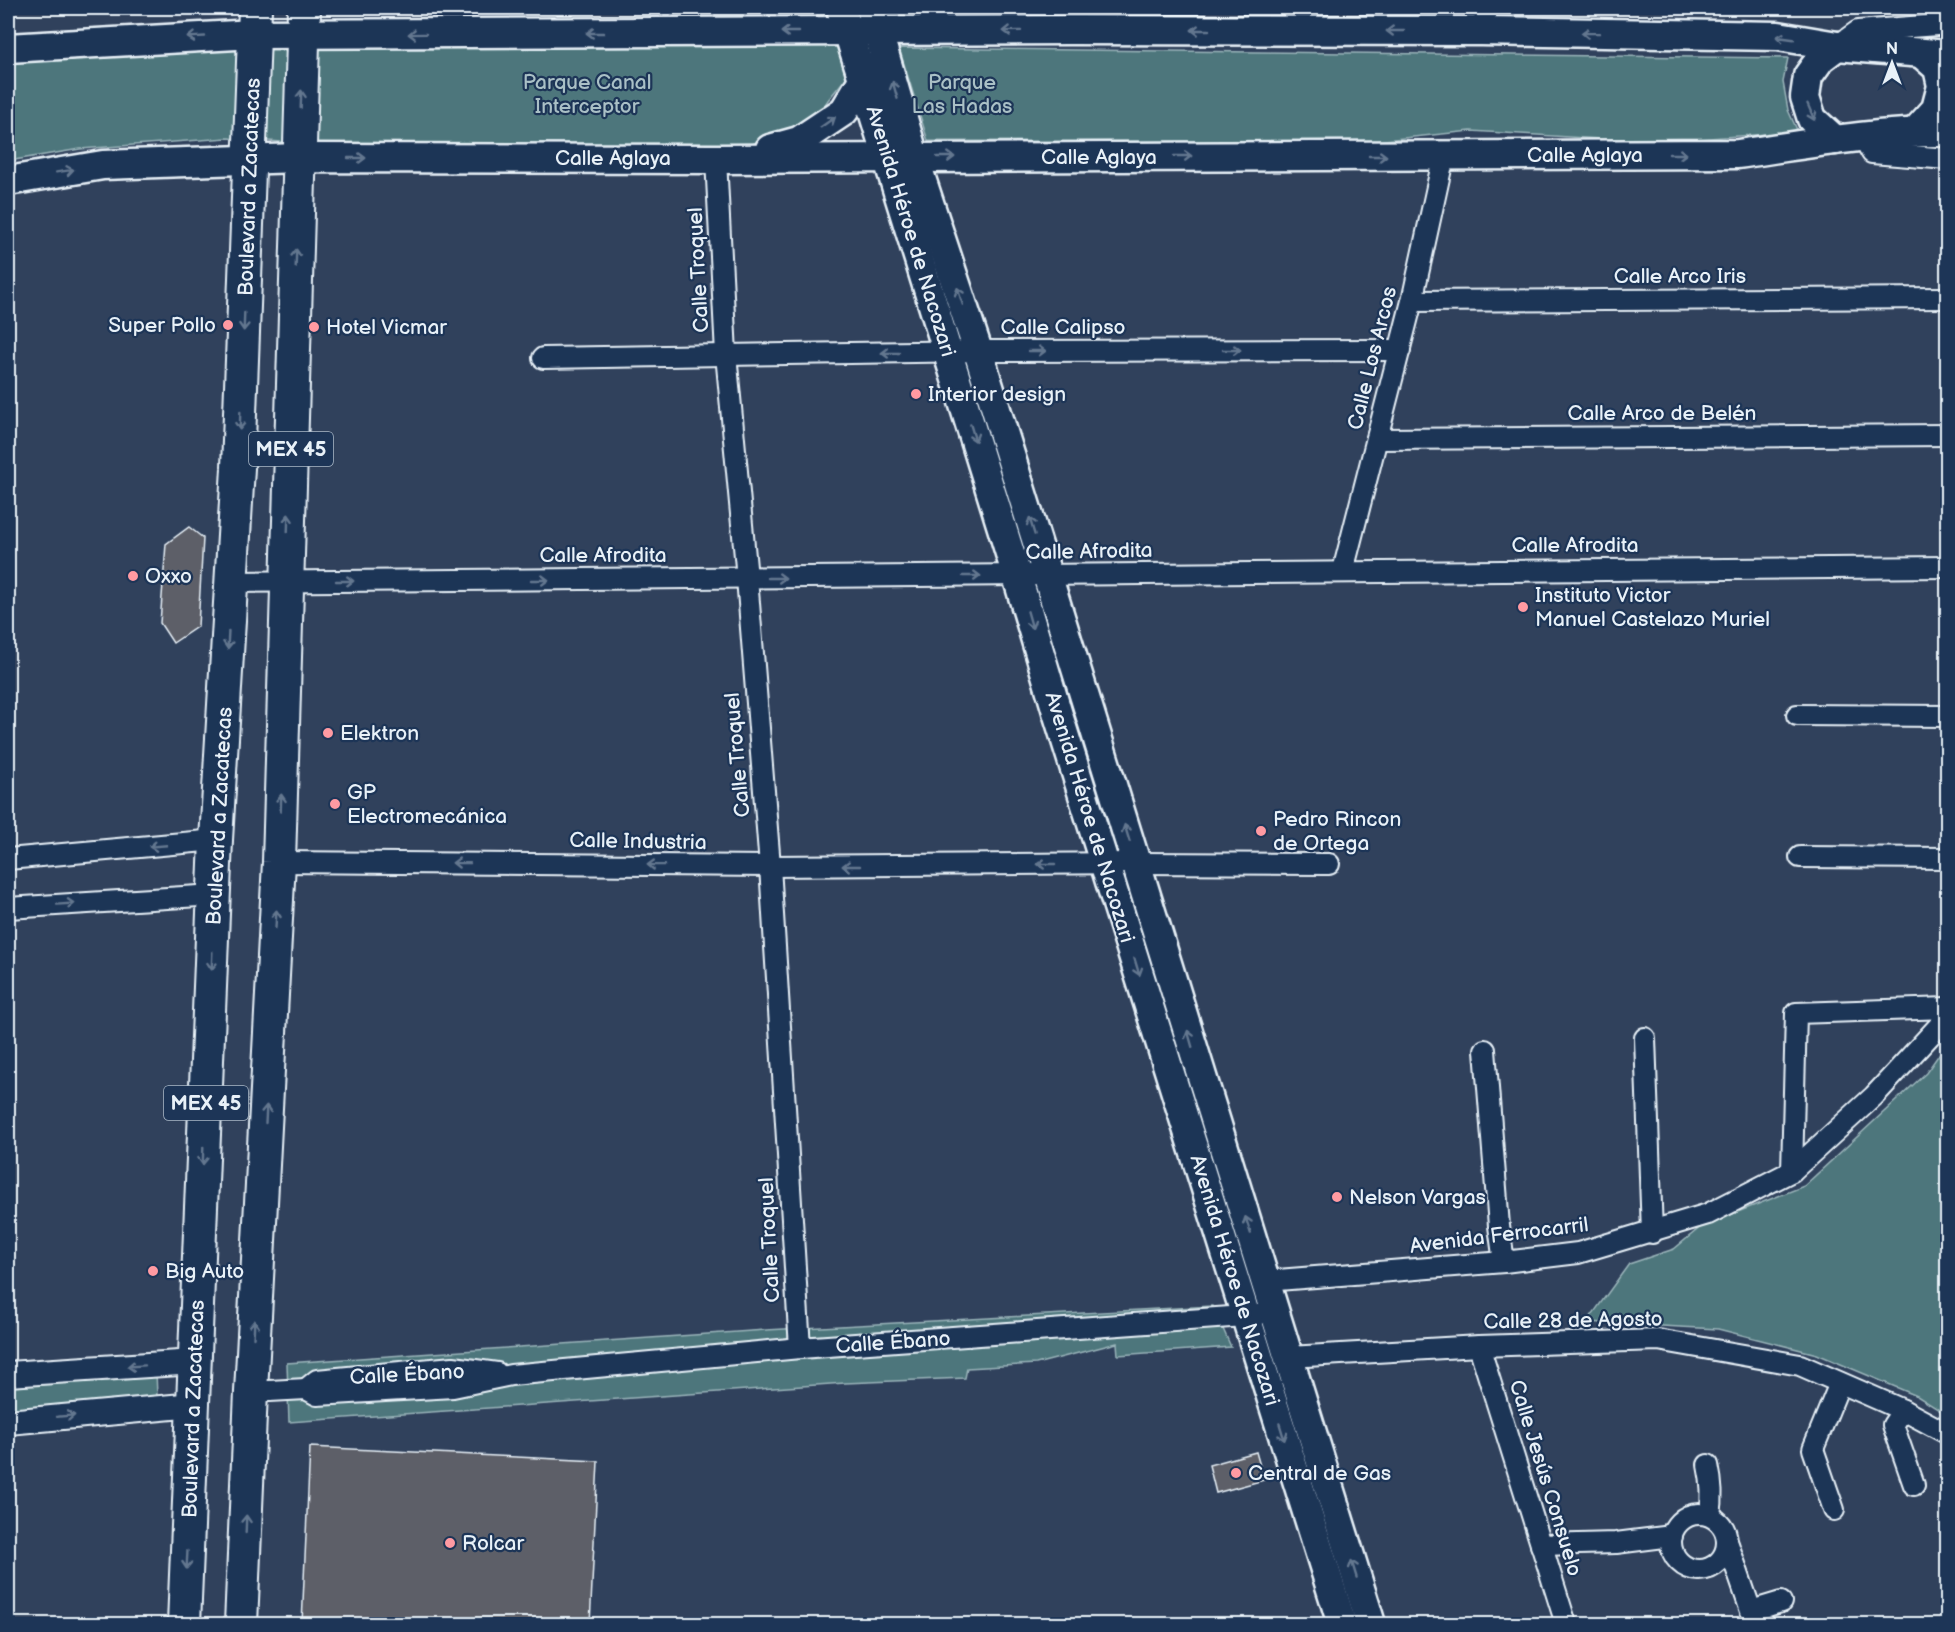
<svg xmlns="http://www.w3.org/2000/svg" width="1955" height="1632" font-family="'Balsamiq Sans',sans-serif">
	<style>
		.green { fill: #4d767b; stroke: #9ab4ba; stroke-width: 1.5 }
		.building { fill: #5d5e67; stroke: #e8f1f8; stroke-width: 1.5 }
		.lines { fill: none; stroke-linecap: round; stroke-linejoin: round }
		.minor-casing { stroke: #e8f1f8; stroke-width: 24 }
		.tertiary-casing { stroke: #e8f1f8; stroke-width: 28 }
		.secondary-casing { stroke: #e8f1f8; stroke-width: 33 }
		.primary-casing { stroke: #e8f1f8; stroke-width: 36 }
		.minor { stroke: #1d3557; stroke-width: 20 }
		.tertiary { stroke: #1d3557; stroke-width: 24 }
		.secondary { stroke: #1d3557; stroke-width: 28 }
		.primary { stroke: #1d3557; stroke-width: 32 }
		.oneway { stroke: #64778f }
		.poi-dot { fill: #ff9aa2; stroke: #1d3557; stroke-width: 2 }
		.labels { text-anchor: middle; stroke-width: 4.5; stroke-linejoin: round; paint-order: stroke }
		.shield { fill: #1d3557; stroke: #abb9c8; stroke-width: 1.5 }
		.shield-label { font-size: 20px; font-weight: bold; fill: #e8f1f8 }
		.park-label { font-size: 21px; fill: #aac0c6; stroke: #1d3557 }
		.street-label { font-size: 21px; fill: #e8f1f8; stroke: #1d3557 }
		.poi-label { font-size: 21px; fill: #e8f1f8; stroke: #1d3557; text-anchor: start }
	</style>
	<rect width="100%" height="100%" fill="#30415c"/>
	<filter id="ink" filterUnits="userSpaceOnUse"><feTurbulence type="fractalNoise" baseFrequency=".0167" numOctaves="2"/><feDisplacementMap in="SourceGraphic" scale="12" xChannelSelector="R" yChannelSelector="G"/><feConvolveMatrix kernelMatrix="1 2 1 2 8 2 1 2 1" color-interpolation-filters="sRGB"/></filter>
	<g filter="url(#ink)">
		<g class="green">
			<path d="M845,43L854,68L828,100L820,112L794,130L732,150L339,146L227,138L80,149L8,161V63L233,46Z"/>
			<path d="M899,48L1788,58L1783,82L1788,110L1798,132L1649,142L1471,131L1365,142L928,141Z"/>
			<path d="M1947,1043V1415L1917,1396L1817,1354L1718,1329L1587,1322L1629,1264L1674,1249L1702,1226L1804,1186L1926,1073Z"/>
			<path d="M1213,1306L1231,1347L1118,1355L1117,1343L1036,1364L967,1368L965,1378L845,1383L289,1422L287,1363L766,1330Z"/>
			<path d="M156,1372L157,1396L8,1409V1381Z"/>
		</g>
		<g class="building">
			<path d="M189,527L203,538L198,626L173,643L160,623L166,544Z"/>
			<path d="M310,1447L598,1461L590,1624H302Z"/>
			<path d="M1256,1452L1264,1480L1216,1493L1209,1465Z"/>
		</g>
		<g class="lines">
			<defs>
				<g id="minor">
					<path d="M1481,31L1487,8"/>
					<path d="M1837,46L1858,31L1937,25L1946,18L1948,11"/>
					<path d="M1863,137L1872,153L1948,159"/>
					<path d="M716,159L726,354L747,578L770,866L800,1348"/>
					<path d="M1412,301L1948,298"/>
					<path d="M543,358L978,351L1400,350"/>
					<path d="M1377,439L1948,435"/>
					<path d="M1343,571L1412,301L1444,155"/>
					<path d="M231,582L1948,567"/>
					<path d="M1797,715L1948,716"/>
					<path d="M1800,857L1948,858"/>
					<path d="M8,859L216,840"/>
					<path d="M279,862L770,866L1137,863L1329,864"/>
					<path d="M8,908L215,895"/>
					<path d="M1645,1038L1652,1233"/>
					<path d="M1485,1050L1499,1226L1504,1262"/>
					<path d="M1792,1171L1796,1013L1948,1008"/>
					<path d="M1265,1281L1504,1262L1578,1253L1708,1214L1792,1171L1874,1096L1948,1016"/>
					<path d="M1479,1346L1566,1624"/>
					<path d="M1289,1357L1479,1346L1658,1340L1800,1365L1903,1410L1948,1434"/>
					<path d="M306,1389L317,1380L453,1367L497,1373"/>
					<path d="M251,1392L306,1389L317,1395L453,1387L511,1375L800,1348L1258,1315"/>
					<path d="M1903,1410L1893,1425L1914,1485"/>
					<path d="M1708,1465C1712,1483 1713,1498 1710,1515"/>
					<path d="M1834,1510L1813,1449L1840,1383"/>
					<circle cx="1699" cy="1542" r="28"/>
					<path d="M1728,1544L1751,1611L1781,1602"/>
					<path d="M1541,1545L1616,1543L1672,1536"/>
				</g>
				<g id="tertiary">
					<path d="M8,1374L195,1362"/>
					<path d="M8,1422L194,1405"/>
				</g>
				<g id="secondary">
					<path d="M841,8L1017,576L1058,715L1342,1624"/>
					<path d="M871,8L914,157L978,351L1371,1624"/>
					<path d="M8,48L254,34L1070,30L1481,31L1778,36L1837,46L1948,55"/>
					<path d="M1916,131L1936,109L1942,86L1938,68L1922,54"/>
					<path d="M1835,140L1812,119L1805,97L1808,76L1821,58L1837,46"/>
					<path d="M770,149L799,141L844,111L864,78L867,68"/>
					<path d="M8,181L103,165L299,158L716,159L1738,154C1807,144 1877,131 1948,132"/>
				</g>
				<g id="primary">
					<path d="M184,1624L216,840L238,468L255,8"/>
					<path d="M241,1624L251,1392L279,862L304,8"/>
				</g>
			</defs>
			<use href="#minor" class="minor-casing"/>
			<use href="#tertiary" class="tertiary-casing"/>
			<use href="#secondary" class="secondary-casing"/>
			<use href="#primary" class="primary-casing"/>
			<use href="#minor" class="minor"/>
			<use href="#tertiary" class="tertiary"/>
			<use href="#secondary" class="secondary"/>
			<use href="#primary" class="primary"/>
		</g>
		<defs><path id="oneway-shaft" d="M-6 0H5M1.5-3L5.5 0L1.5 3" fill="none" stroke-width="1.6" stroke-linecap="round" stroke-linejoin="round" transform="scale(1.5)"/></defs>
		<g class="oneway">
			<use href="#oneway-shaft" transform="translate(1200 30) rotate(-180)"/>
			<use href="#oneway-shaft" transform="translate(1012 31) rotate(179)"/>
			<use href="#oneway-shaft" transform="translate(1395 31) rotate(-180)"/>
			<use href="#oneway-shaft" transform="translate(790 32) rotate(180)"/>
			<use href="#oneway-shaft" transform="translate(595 33) rotate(180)"/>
			<use href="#oneway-shaft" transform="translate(1590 33) rotate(-179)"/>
			<use href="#oneway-shaft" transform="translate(417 34) rotate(179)"/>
			<use href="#oneway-shaft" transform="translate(196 37) rotate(177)"/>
			<use href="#oneway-shaft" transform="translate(1785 38) rotate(-172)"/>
			<use href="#oneway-shaft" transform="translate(895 90) rotate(-106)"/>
			<use href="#oneway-shaft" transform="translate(301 99) rotate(-88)"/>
			<use href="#oneway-shaft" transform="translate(1811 112) rotate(67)"/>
			<use href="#oneway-shaft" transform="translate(828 122) rotate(-35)"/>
			<use href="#oneway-shaft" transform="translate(1678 154)"/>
			<use href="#oneway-shaft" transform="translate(1183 156)"/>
			<use href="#oneway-shaft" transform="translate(1378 156)"/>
			<use href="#oneway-shaft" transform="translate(946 157)"/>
			<use href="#oneway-shaft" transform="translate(357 158)"/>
			<use href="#oneway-shaft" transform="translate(65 171) rotate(-9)"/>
			<use href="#oneway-shaft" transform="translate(296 258) rotate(-88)"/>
			<use href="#oneway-shaft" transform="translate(960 296) rotate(-108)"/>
			<use href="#oneway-shaft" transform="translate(244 322) rotate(92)"/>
			<use href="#oneway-shaft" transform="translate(1232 350)"/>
			<use href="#oneway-shaft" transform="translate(1037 351)"/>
			<use href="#oneway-shaft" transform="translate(890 353) rotate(180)"/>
			<use href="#oneway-shaft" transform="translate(240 421) rotate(92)"/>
			<use href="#oneway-shaft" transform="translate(973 433) rotate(73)"/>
			<use href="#oneway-shaft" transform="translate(288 523) rotate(-88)"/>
			<use href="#oneway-shaft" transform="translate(1032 526) rotate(-107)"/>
			<use href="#oneway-shaft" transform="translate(972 576)"/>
			<use href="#oneway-shaft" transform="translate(777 578)"/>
			<use href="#oneway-shaft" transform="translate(540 580)"/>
			<use href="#oneway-shaft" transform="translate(345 581)"/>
			<use href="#oneway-shaft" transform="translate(1030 620) rotate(74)"/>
			<use href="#oneway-shaft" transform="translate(228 640) rotate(93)"/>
			<use href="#oneway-shaft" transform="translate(281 803) rotate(-88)"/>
			<use href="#oneway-shaft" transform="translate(1127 833) rotate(-107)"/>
			<use href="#oneway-shaft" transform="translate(158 846) rotate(175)"/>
			<use href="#oneway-shaft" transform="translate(461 863) rotate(-179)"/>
			<use href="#oneway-shaft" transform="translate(1046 864) rotate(180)"/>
			<use href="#oneway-shaft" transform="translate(656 865) rotate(-179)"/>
			<use href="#oneway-shaft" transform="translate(851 866) rotate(180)"/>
			<use href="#oneway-shaft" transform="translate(66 904) rotate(-4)"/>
			<use href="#oneway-shaft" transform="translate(276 919) rotate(-87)"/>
			<use href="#oneway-shaft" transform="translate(212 961) rotate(92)"/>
			<use href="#oneway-shaft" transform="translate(1137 967) rotate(73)"/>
			<use href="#oneway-shaft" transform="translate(1190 1039) rotate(-106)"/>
			<use href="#oneway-shaft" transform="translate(266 1114) rotate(-87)"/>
			<use href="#oneway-shaft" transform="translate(203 1156) rotate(92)"/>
			<use href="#oneway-shaft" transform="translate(1248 1225) rotate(-108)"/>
			<use href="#oneway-shaft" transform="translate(254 1329) rotate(-87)"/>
			<use href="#oneway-shaft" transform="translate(136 1366) rotate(176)"/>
			<use href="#oneway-shaft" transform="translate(66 1416) rotate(-5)"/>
			<use href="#oneway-shaft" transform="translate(1282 1432) rotate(73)"/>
			<use href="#oneway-shaft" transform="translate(246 1524) rotate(-88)"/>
			<use href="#oneway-shaft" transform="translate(187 1560) rotate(93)"/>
			<use href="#oneway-shaft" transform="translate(1354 1569) rotate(-107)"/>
		</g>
	</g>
	<g class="poi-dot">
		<circle cx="228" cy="325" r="6"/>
		<circle cx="314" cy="327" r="6"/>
		<circle cx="916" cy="394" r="6"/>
		<circle cx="133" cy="576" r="6"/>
		<circle cx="1523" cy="607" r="6"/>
		<circle cx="328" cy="733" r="6"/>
		<circle cx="335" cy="804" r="6"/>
		<circle cx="1261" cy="831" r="6"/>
		<circle cx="1337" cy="1197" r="6"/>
		<circle cx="153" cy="1271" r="6"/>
		<circle cx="1236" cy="1473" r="6"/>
		<circle cx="450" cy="1543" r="6"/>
	</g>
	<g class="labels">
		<g class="shield">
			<rect x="249" y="432" width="84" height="34" rx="4.5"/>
			<rect x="164" y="1086" width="84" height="34" rx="4.5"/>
		</g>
		<g class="shield-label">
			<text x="291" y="456">MEX 45</text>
			<text x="206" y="1110">MEX 45</text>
		</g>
		<g class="park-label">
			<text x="587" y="89">Parque Canal<tspan x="587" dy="24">Interceptor</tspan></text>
			<text x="962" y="89">Parque<tspan x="962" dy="24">Las Hadas</tspan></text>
		</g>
		<g class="street-label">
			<text x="1585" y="162">Calle Aglaya</text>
			<text x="1099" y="164">Calle Aglaya</text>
			<text x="613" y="165">Calle Aglaya</text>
			<text transform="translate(249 187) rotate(-88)" y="7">Boulevard a Zacatecas</text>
			<text transform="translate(911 231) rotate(73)" y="7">Avenida Héroe de Nacozari</text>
			<text transform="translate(698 270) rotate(-93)" y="7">Calle Troquel</text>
			<text x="1680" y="283">Calle Arco Iris</text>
			<text x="1063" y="334">Calle Calipso</text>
			<text transform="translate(1372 358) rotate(-76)" y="7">Calle Los Arcos</text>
			<text x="1662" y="420">Calle Arco de Belén</text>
			<text x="1575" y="552">Calle Afrodita</text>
			<text transform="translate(1089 551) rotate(-1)" y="7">Calle Afrodita</text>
			<text x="603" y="562">Calle Afrodita</text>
			<text transform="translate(737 755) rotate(-95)" y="7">Calle Troquel</text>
			<text transform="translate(219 816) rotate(-87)" y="7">Boulevard a Zacatecas</text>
			<text transform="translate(1090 817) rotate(73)" y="7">Avenida Héroe de Nacozari</text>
			<text transform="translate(638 841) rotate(1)" y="7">Calle Industria</text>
			<text transform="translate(1499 1235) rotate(-7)" y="7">Avenida Ferrocarril</text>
			<text transform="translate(769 1240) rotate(-93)" y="7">Calle Troquel</text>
			<text transform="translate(1235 1280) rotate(73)" y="7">Avenida Héroe de Nacozari</text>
			<text transform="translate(1573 1320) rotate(-1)" y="7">Calle 28 de Agosto</text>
			<text transform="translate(893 1342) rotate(-4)" y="7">Calle Ébano</text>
			<text transform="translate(407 1374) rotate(-3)" y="7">Calle Ébano</text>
			<text transform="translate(193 1409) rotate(-88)" y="7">Boulevard a Zacatecas</text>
			<text transform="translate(1546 1478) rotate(73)" y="7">Calle Jesús Consuelo</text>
		</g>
		<g class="poi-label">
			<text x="216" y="332" text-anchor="end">Super Pollo</text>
			<text x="326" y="334">Hotel Vicmar</text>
			<text x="928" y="401">Interior design</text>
			<text x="145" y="583">Oxxo</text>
			<text x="1535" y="602">Instituto Victor<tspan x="1535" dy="24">Manuel Castelazo Muriel</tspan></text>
			<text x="340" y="740">Elektron</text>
			<text x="347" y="799">GP<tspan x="347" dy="24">Electromecánica</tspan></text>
			<text x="1273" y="826">Pedro Rincon<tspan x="1273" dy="24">de Ortega</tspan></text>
			<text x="1349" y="1204">Nelson Vargas</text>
			<text x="165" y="1278">Big Auto</text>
			<text x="1248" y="1480">Central de Gas</text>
			<text x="462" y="1550">Rolcar</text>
		</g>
	</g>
	<rect width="1955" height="1632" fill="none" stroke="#1d3557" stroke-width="30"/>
	<rect x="15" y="15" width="1925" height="1602" fill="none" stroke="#e8f1f8" stroke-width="2" filter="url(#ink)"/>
	<g transform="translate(1892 63)" stroke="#1d3557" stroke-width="4.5" paint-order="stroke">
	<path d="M0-4.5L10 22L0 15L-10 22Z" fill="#e8f1f8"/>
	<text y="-9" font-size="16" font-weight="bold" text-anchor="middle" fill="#e8f1f8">N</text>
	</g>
</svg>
